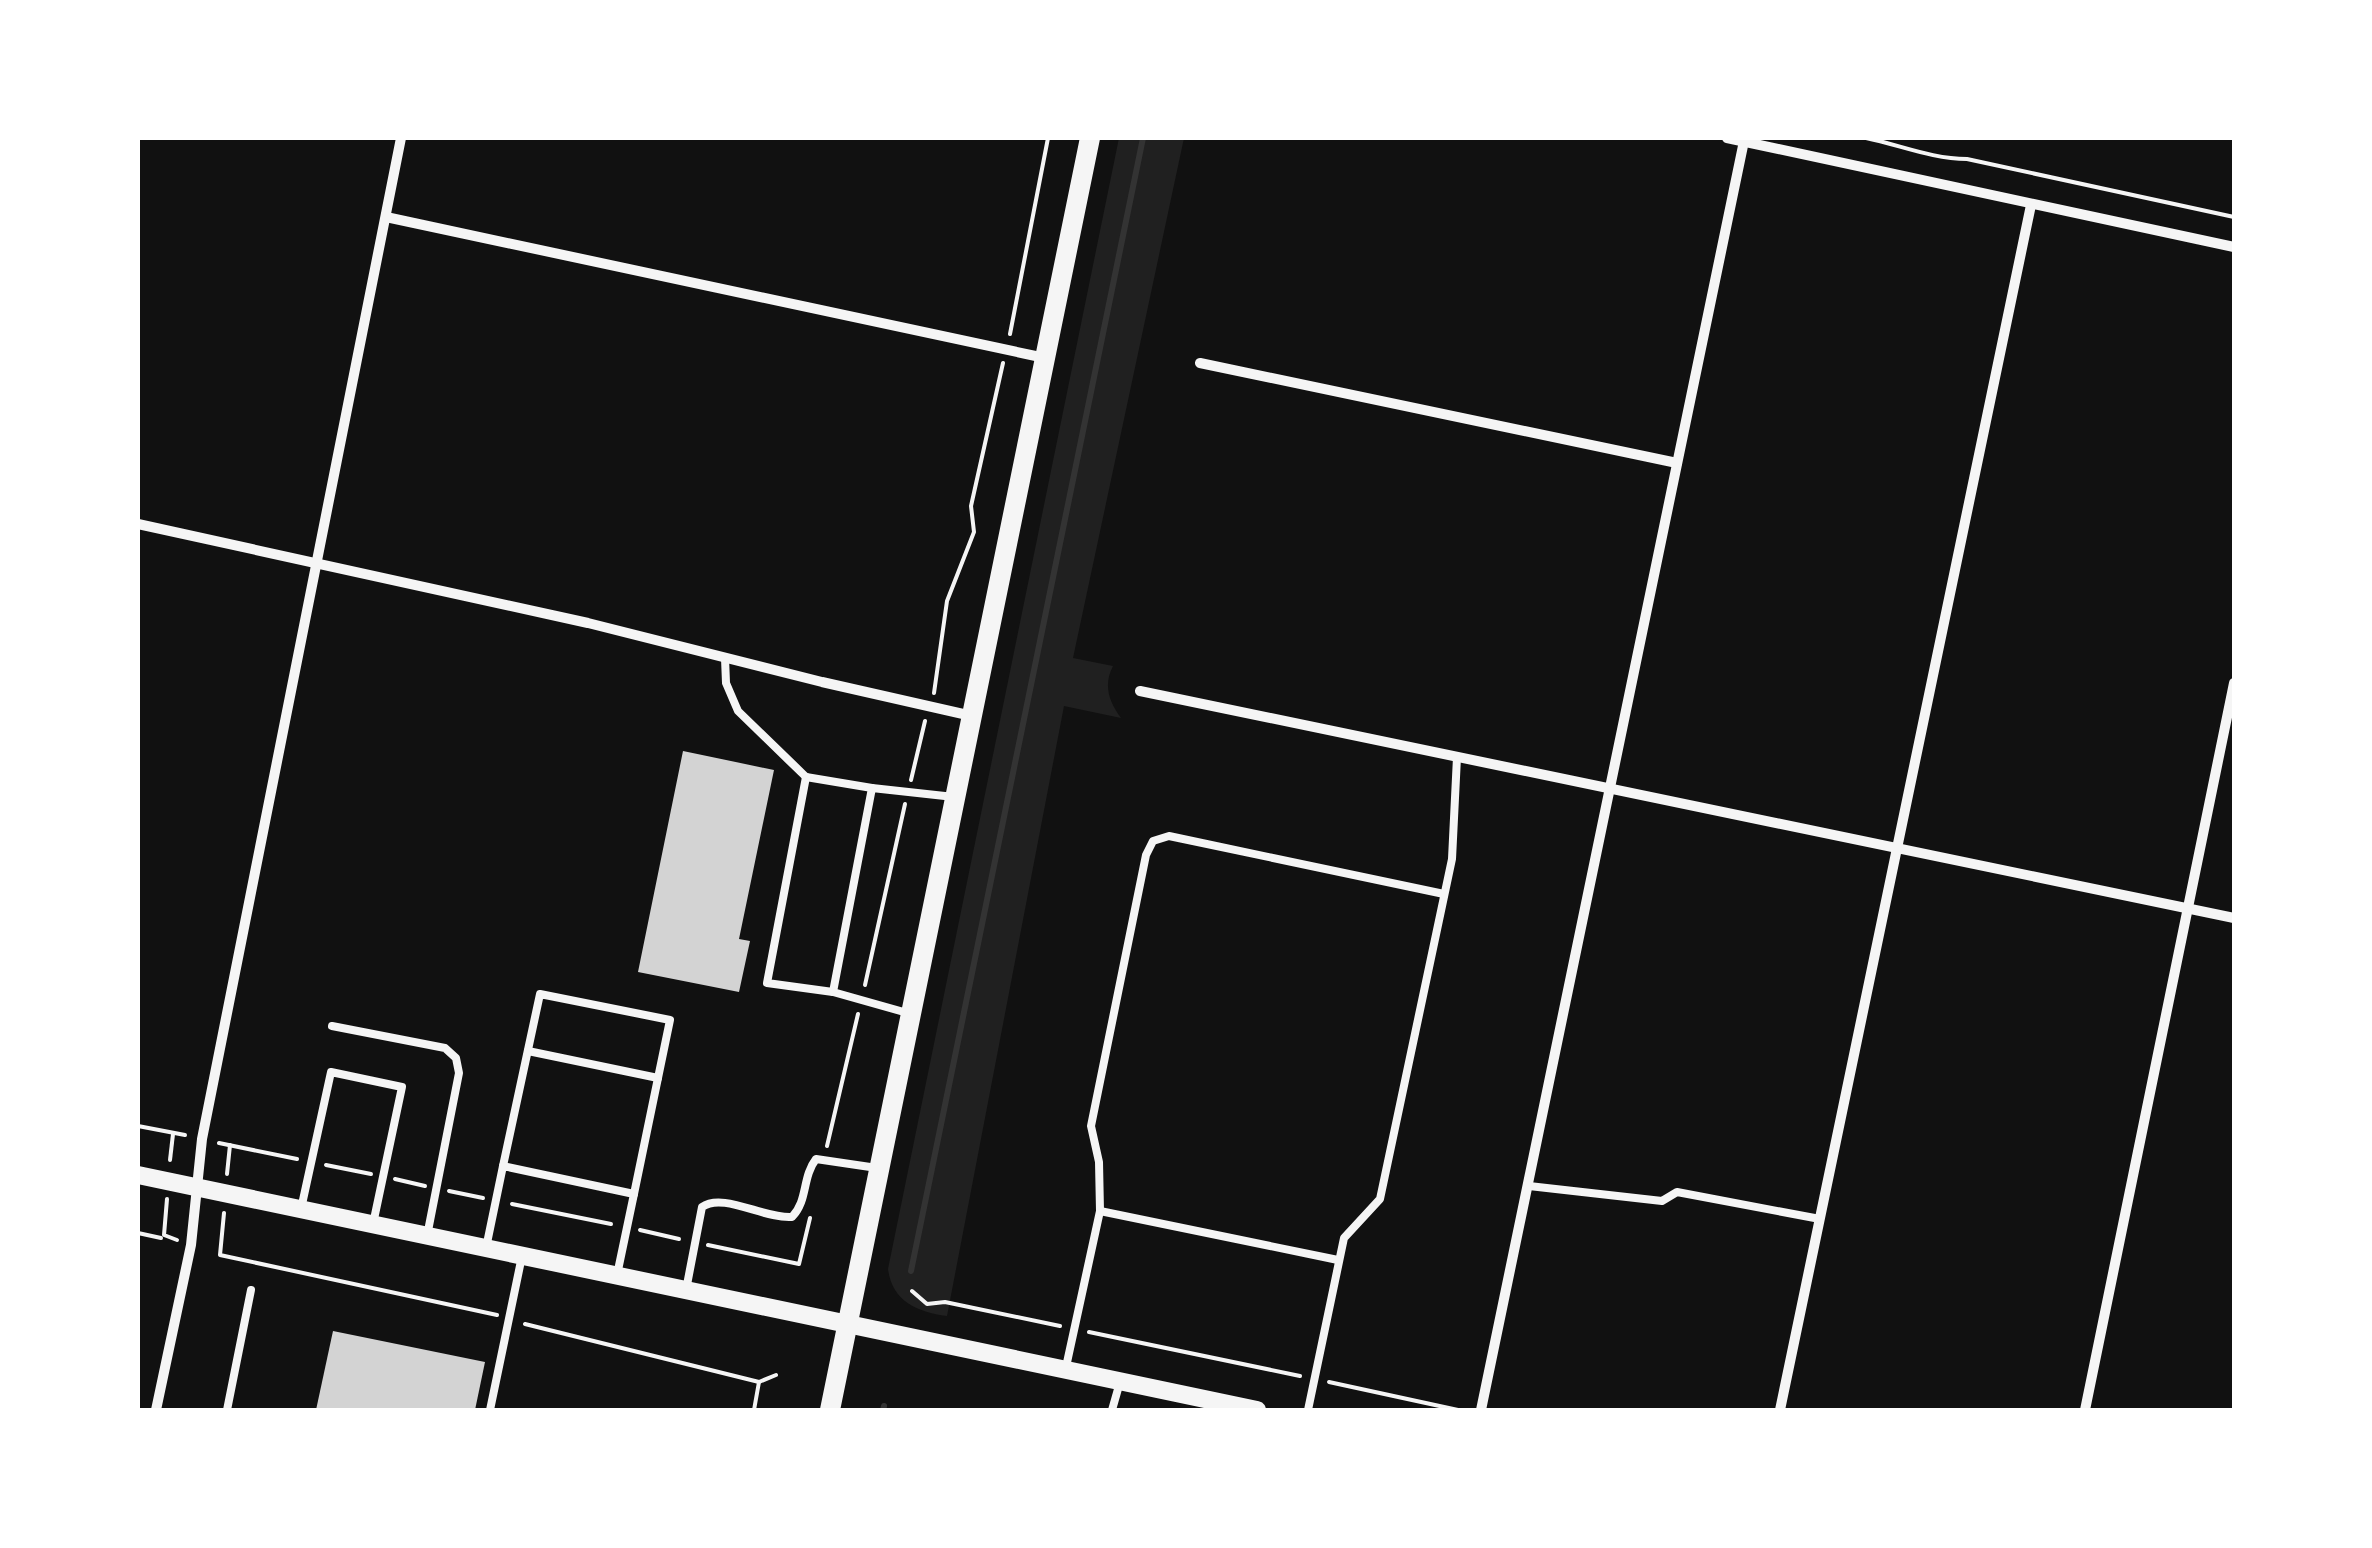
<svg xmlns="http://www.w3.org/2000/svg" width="2372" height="1548" font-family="Arial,sans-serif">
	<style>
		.green { fill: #202020 }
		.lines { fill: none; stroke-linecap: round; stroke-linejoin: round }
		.stream { stroke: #333; stroke-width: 6 }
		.building { fill: #d3d3d3 }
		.path { stroke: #f5f5f5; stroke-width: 4 }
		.service { stroke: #f5f5f5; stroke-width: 8 }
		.minor { stroke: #f5f5f5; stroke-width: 10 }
		.tertiary { stroke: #f5f5f5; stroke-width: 18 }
		.secondary { stroke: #f5f5f5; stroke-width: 20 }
	</style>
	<rect width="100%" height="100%" fill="#111"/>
	<path class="green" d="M1119,138H1184L1073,658L1113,666C1103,685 1109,702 1121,718L1064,706L947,1316C917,1312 892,1301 888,1269Z"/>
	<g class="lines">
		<g class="stream">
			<path d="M911,1271L1143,138"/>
			<path d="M883,1410L884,1406"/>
		</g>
	</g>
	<g class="building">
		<path d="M683,751L774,770L739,939L750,941L739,992L638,972Z"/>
		<path d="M333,1331L485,1362L475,1410H316Z"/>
	</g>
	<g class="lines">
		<g class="path">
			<path d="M1866,138C1900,145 1932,159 1967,159L2234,217"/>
			<path d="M1010,334L1048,138"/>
			<path d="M934,693L947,601L974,532L971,506L1003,363"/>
			<path d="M911,780L925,721"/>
			<path d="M865,985L905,804"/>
			<path d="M138,1126L185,1135"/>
			<path d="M219,1143L297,1159"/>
			<path d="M827,1146L858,1014"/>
			<path d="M170,1160L173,1134"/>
			<path d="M326,1165L371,1174"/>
			<path d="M227,1174L230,1145"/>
			<path d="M395,1179L425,1186"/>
			<path d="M449,1191L483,1198"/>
			<path d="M167,1199L164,1235L177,1240"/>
			<path d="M512,1204L611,1224"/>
			<path d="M224,1213L220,1255L497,1315"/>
			<path d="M640,1230L679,1239"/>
			<path d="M138,1233L161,1238"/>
			<path d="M708,1245L799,1264L810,1218"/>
			<path d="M912,1291L927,1304L945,1302L1060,1326"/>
			<path d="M525,1324L759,1382L776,1375"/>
			<path d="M1089,1332L1300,1376"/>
			<path d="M1329,1382L1458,1410"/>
			<path d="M754,1410L759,1382"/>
		</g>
		<g class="service">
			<path d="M725,658L726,683L738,711L806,777L872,788"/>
			<path d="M806,777L767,983L833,992"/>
			<path d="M911,1014L833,992L872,788L954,797"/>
			<path d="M332,1026L445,1048L456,1058L459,1073L427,1236"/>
			<path d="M528,1051L658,1078"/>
			<path d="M503,1166L540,994L670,1020L634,1194"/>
			<path d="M1529,1186L1662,1201L1677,1192L1820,1219"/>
			<path d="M301,1209L331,1072L402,1087L373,1224"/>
			<path d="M1100,1211L1338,1260"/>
			<path d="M486,1248L503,1166L634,1194L617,1275"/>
			<path d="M686,1290L702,1207C723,1192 764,1219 792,1217C808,1201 802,1177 816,1159L877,1168"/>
			<path d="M1066,1367L1100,1211L1099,1162L1091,1126L1146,855L1153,841L1169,836L1444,894"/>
			<path d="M227,1410L251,1290"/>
			<path d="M490,1410L522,1256"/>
			<path d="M1112,1410L1120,1382"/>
			<path d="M1308,1410L1344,1238L1380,1199L1452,859L1457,757"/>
		</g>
		<g class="minor">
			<path d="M1727,138L2234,247"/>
			<path d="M386,217L1045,358"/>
			<path d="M1200,363L1677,463"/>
			<path d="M138,524L588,623L822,682L972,716"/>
			<path d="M1140,691L2234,918"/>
			<path d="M156,1410L191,1245L202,1139L401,138"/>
			<path d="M1481,1410L1744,141"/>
			<path d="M1780,1410L2031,205"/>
			<path d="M2085,1410L2234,683"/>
		</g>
		<path class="tertiary" d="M138,1175L1257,1410"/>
		<path class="secondary" d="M830,1410L1090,138"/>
	</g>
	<rect width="2372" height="1548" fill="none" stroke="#ffffff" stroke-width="280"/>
</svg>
